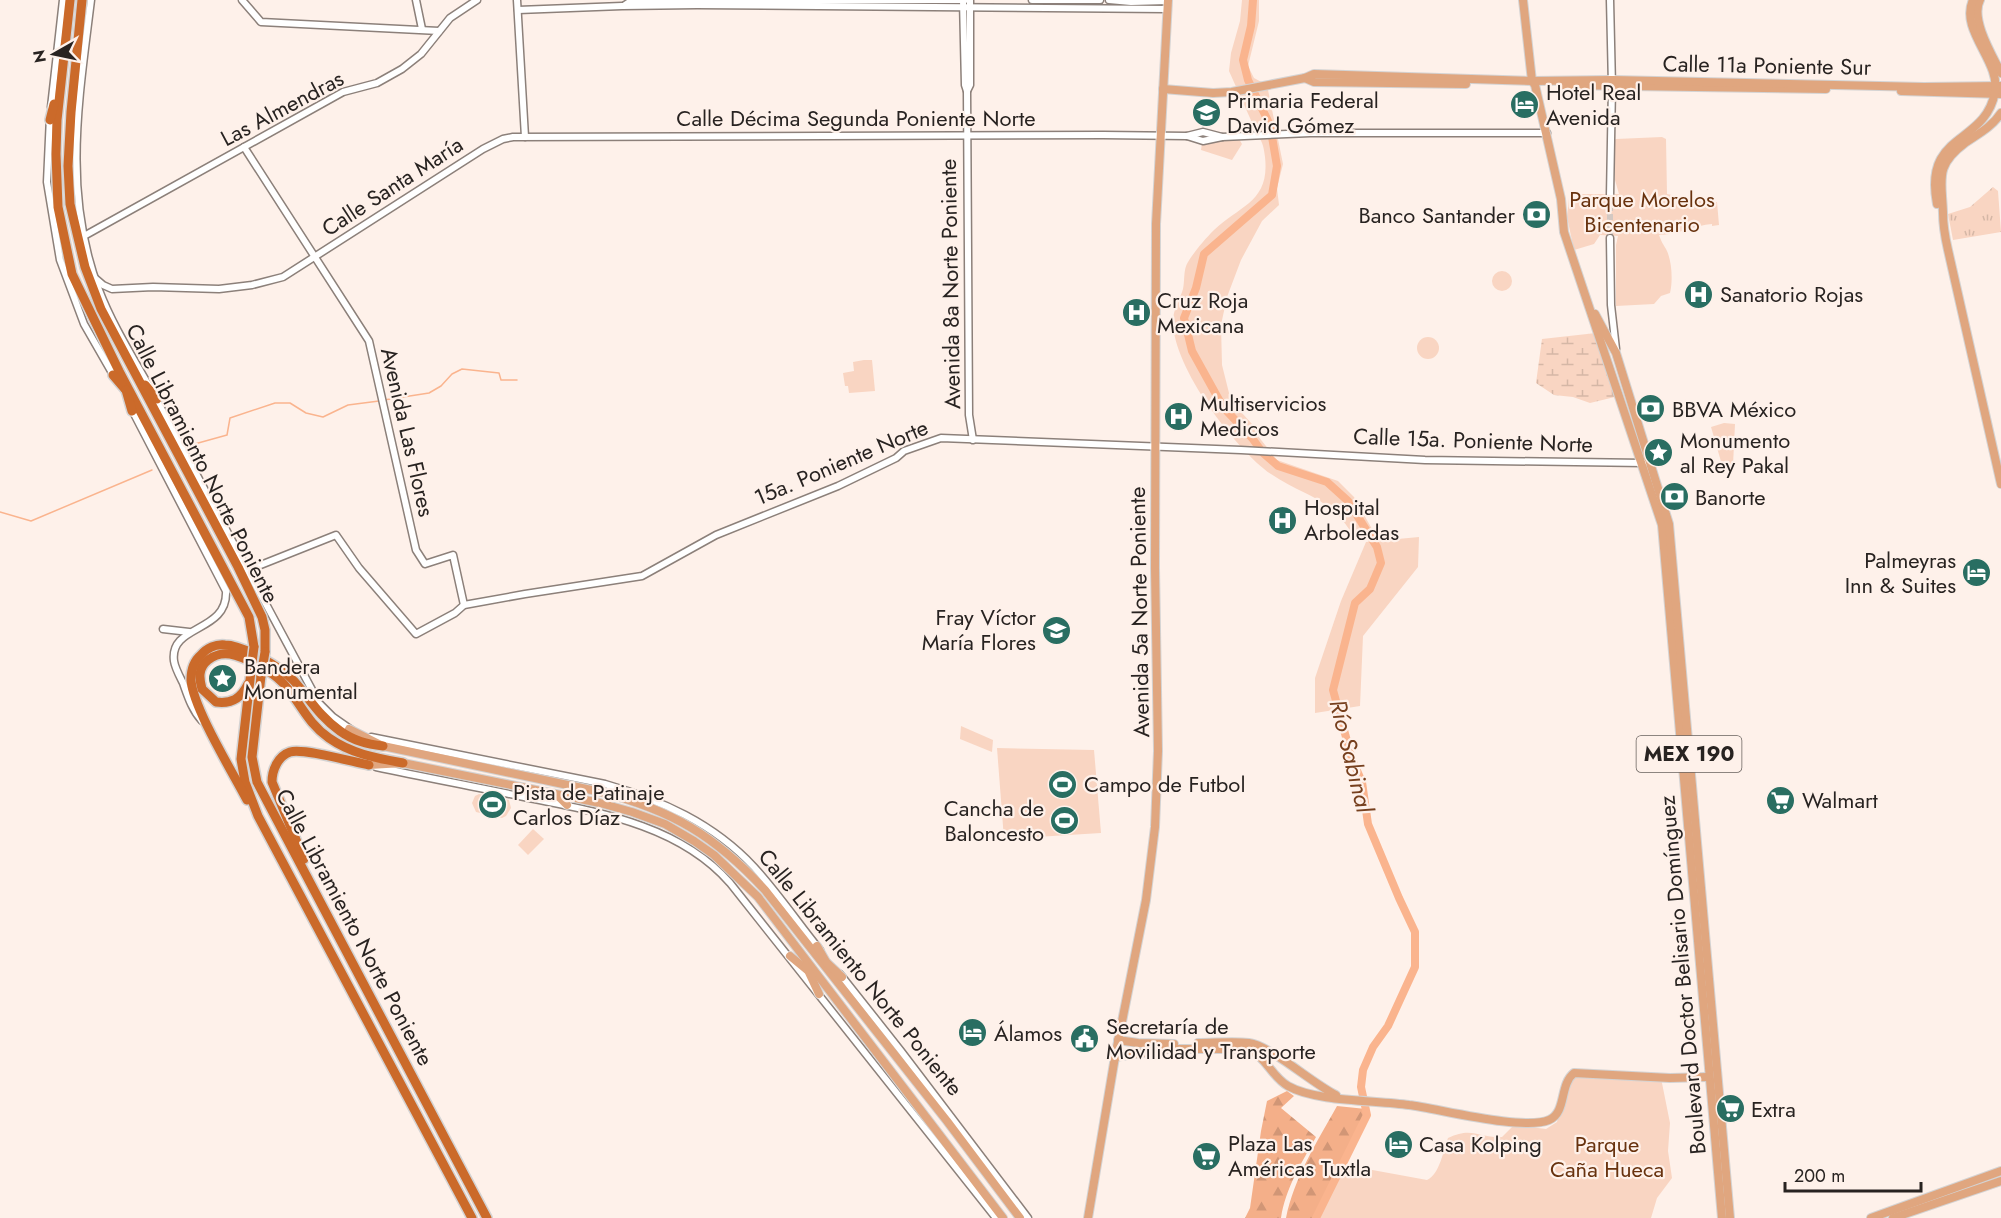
<svg xmlns="http://www.w3.org/2000/svg" width="2001" height="1218" font-family="Jost,sans-serif">
	<style>
		.grass { fill: url(#grass-tufts) }
		.forest { fill: url(#forest-firs) }
		.wetland { fill: url(#wetland-marsh) }
		.green { fill: #f9d5c2 }
		.lines { fill: none; stroke-linecap: round; stroke-linejoin: round }
		.stream { stroke: #fab48e; stroke-width: 1.5 }
		.river { stroke: #fab48e; stroke-width: 8 }
		.minor-tunnel { stroke: #d3c8c2; stroke-width: 6; stroke-dasharray: 6 3; stroke-linecap: butt }
		.minor-casing { stroke: #8c807a; stroke-width: 9 }
		.major-casing { stroke: #d4d3d3; stroke-width: 10 }
		.highway-casing { stroke: #d4d3d3; stroke-width: 12 }
		.minor { stroke: #fff; stroke-width: 6 }
		.major { stroke: #e0a67f; stroke-width: 8 }
		.highway { stroke: #cb6a2a; stroke-width: 9 }
		.highway-bridge-casing { stroke: #d4d3d3; stroke-width: 12; stroke-linecap: butt }
		.highway-bridge { stroke: #cb6a2a; stroke-width: 9 }
		.labels { text-anchor: middle; stroke-width: 4.5; stroke-linejoin: round; paint-order: stroke }
		.shield { fill: #fef1ea; stroke: #68615d; stroke-width: 1.5 }
		.shield-label { font-size: 21px; font-weight: bold; fill: #282321 }
		.street-label { font-size: 22px; fill: #282321; stroke: #fef1ea }
		.poi-label { font-size: 22px; fill: #282321; stroke: #fef1ea; text-anchor: start }
		.park-label { font-size: 22px; fill: #68320e; stroke: #fef1ea }
		.water-label { font-size: 24px; font-style: italic; fill: #763f1d; stroke: #fef1ea }
	</style>
	<defs>
		<pattern id="grass-tufts" width="24" height="20" patternUnits="userSpaceOnUse" patternTransform="scale(1.5)"><rect width="24" height="20" fill="#f9d5c2"/><path d="M3 7l-1-3M5 7V3M7 7l1-3M15 17l-1-3M17 17v-4M19 17l1-3" fill="none" stroke="#d5b7a6"/></pattern>
		<pattern id="forest-firs" width="22" height="20" patternUnits="userSpaceOnUse" patternTransform="scale(1.5)"><rect width="22" height="20" fill="#f4af89"/><path d="M5 1l3.5 6h-7zM16 11l3.5 6h-7z" fill="#d19676"/></pattern>
		<pattern id="wetland-marsh" width="20" height="14" patternUnits="userSpaceOnUse" patternTransform="scale(1.5)"><rect width="20" height="14" fill="#f9d5c2"/><path d="M1 5h8M5 5V1M11 12h8M15 12V8" fill="none" stroke="#d5b7a6"/></pattern>
	</defs>
	<rect width="100%" height="100%" fill="#fef1ea"/>
	<path class="grass" d="M1993,187L1998,191L2001,232L1953,240L1948,214L1970,207Z"/>
	<g class="forest">
		<path d="M1287,1091L1294,1096L1281,1108L1316,1137C1302,1162 1285,1189 1281,1218H1245L1250,1208L1261,1131L1267,1101Z"/>
		<path d="M1337,1106L1366,1109L1367,1115L1316,1218H1286C1294,1178 1317,1142 1337,1106Z"/>
	</g>
	<path class="wetland" d="M1596,333L1619,396L1590,403L1573,397L1554,395L1536,383L1542,339Z"/>
	<g class="green">
		<path d="M1242,0H1259V21L1248,66L1254,78L1267,85L1283,164L1277,188L1279,205L1262,221L1241,260L1227,297L1221,325L1222,365L1231,401L1252,424L1258,436L1277,460L1338,481L1354,497L1372,529L1351,532C1328,496 1303,496 1271,474C1235,449 1171,365 1173,319C1174,308 1180,299 1183,289C1185,280 1183,270 1188,262C1194,252 1205,239 1214,230C1240,205 1270,202 1265,157C1264,149 1263,142 1258,136L1229,71L1231,53L1240,21Z"/>
		<path d="M1662,137L1666,139L1667,194L1704,202H1717L1719,225L1712,226V224C1695,225 1677,235 1659,235C1661,241 1663,244 1666,249C1672,260 1673,281 1670,293L1661,296L1654,304L1616,306V245L1618,236L1600,235L1594,244L1574,250L1567,217L1569,198H1581L1582,194H1619L1615,180L1614,141L1616,139Z"/>
		<path d="M1222,138L1239,139L1242,144L1232,160L1201,150L1202,143Z"/>
		<circle cx="1502" cy="281" r="10"/>
		<circle cx="1428" cy="348" r="11"/>
		<path d="M864,360H872L875,391L849,393L848,386H845L843,373L854,371L853,362Z"/>
		<path d="M1724,423L1735,424L1733,465H1722L1711,427Z"/>
		<path d="M1419,537L1418,567L1363,636L1360,706L1315,713V678L1341,601L1366,542Z"/>
		<path d="M961,726L993,740L992,752L960,739Z"/>
		<path d="M997,748L1094,750L1101,833L1004,839Z"/>
		<path d="M479,794L509,800L511,808L506,816L502,818L476,812L472,803L475,796Z"/>
		<path d="M533,829L544,839L528,855L518,845Z"/>
		<path d="M1579,1075L1661,1078L1670,1123L1668,1151L1672,1178L1657,1198L1651,1218H1316L1339,1170L1356,1167L1427,1180C1440,1174 1443,1151 1448,1138C1472,1126 1479,1138 1502,1137L1514,1125L1546,1129L1557,1122L1569,1079Z"/>
	</g>
	<g class="lines">
		<g class="stream">
			<path d="M384,400L429,393L441,386L452,374L462,369L499,373L501,380H517"/>
			<path d="M191,445L227,435L230,418L275,403H290L306,413L323,417L348,405L379,401"/>
			<path d="M0,512L31,521L152,470"/>
		</g>
		<path class="river" d="M1253,0L1251,26L1243,60L1248,80L1270,125L1277,166L1272,195L1204,254L1196,288L1184,318L1192,351L1223,407L1252,438L1263,453L1278,466L1327,482L1348,501L1377,547L1381,563L1370,589L1355,603L1333,690L1352,759L1362,782L1368,824L1399,898L1415,932V967L1388,1026L1373,1047L1363,1070L1361,1087L1367,1115L1316,1218"/>
		<path class="minor-tunnel" d="M1610,196V238"/>
		<defs>
			<g id="minor">
				<path d="M91,0C79,99 62,193 99,290C112,324 132,356 150,388"/>
				<path d="M242,0L261,22L439,31"/>
				<path d="M416,0L422,29"/>
				<path d="M517,0L525,137"/>
				<path d="M963,0L965,85L967,91L969,415L973,440"/>
				<path d="M1032,0H1100"/>
				<path d="M1109,0L1131,2L1167,1"/>
				<path d="M1610,0L1612,86L1610,196"/>
				<path d="M625,5L631,1L674,0H965"/>
				<path d="M518,10L622,6L697,5L1167,9"/>
				<path d="M967,91L970,85V0"/>
				<path d="M51,107L63,0"/>
				<path d="M50,117L47,182L60,260L84,324L115,378"/>
				<path d="M1187,136L1203,141L1222,137L1310,133H1547"/>
				<path d="M244,147L369,341L416,550L425,564L453,555L464,605"/>
				<path d="M84,236L343,92L377,83L402,69L421,54L450,18L477,0"/>
				<path d="M1610,238L1611,305L1616,349"/>
				<path d="M96,279L103,285L112,289L153,287L219,289L252,285L283,277L483,149L503,139L513,137L1103,135L1187,136L1203,132L1222,137"/>
				<path d="M155,397L319,703L333,717L353,731"/>
				<path d="M131,408L226,591C228,633 169,624 174,661C175,668 180,677 183,683C188,697 192,710 202,721"/>
				<path d="M248,570L336,535L359,568L416,634L455,613L464,605L525,594L642,576L716,535L838,486L896,458L904,451L941,438L1241,450L1425,460L1644,463"/>
				<path d="M163,629L189,632"/>
				<path d="M371,737L605,784C661,800 713,823 754,867C778,893 798,923 820,950"/>
				<path d="M376,767C423,777 471,786 519,796C592,811 678,823 730,883L996,1218"/>
				<path d="M840,974L901,1051L1028,1218"/>
			</g>
			<g id="major">
				<path d="M1523,0L1532,81L1535,85L1561,199L1564,232L1662,525L1722,1218"/>
				<path d="M1980,0C1970,19 1992,55 2001,73"/>
				<path d="M1305,78L1314,82L1466,84"/>
				<path d="M1562,85L1826,89"/>
				<path d="M1163,89L1213,93L1232,92L1305,78L1314,74L1532,81L1612,80L1924,87L2001,86"/>
				<path d="M1901,91L2001,94"/>
				<path d="M2001,113C1992,127 1978,134 1965,143C1934,166 1942,180 1943,213C1943,225 1945,237 1948,250L2001,484"/>
				<path d="M1937,204C1923,131 1985,146 1995,92C2001,62 1959,30 1973,0"/>
				<path d="M1595,314L1616,353L1669,524L1730,1218"/>
				<path d="M349,729L383,746L601,792C672,810 715,836 765,890L947,1121L1020,1218"/>
				<path d="M369,765L403,763L600,803L632,812L665,824L694,841L714,855L758,897L1003,1218"/>
				<path d="M557,795L567,805"/>
				<path d="M817,946L829,967"/>
				<path d="M790,956L807,970"/>
				<path d="M827,963L842,977"/>
				<path d="M806,966L819,994"/>
				<path d="M1118,1040L1138,1043L1174,1044"/>
				<path d="M1198,1043C1215,1043 1233,1041 1249,1043C1271,1046 1313,1084 1336,1095"/>
				<path d="M1115,1057L1168,1049H1249C1266,1057 1272,1077 1288,1086C1316,1102 1377,1100 1409,1105C1440,1109 1523,1131 1549,1120C1567,1112 1559,1085 1574,1073L1670,1078L1708,1077"/>
				<path d="M1088,1218L1115,1057L1146,900L1155,827L1158,751L1155,568L1156,224L1168,0"/>
				<path d="M1871,1218L2001,1171"/>
				<path d="M1893,1218L2001,1181"/>
			</g>
			<g id="highway">
				<path d="M70,0L57,120L56,154L58,207L72,274L119,371L249,617L254,647"/>
				<path d="M82,0L71,112L68,166L70,204L85,267L101,309L238,567L262,617L265,630V652"/>
				<path d="M50,120L54,104"/>
				<path d="M113,375L125,389"/>
				<path d="M145,385L157,399"/>
				<path d="M126,390L132,411"/>
				<path d="M251,671L241,759L245,782L258,816L472,1218"/>
				<path d="M261,676L252,757L257,782L487,1218"/>
				<path d="M248,684C241,699 231,704 216,702L202,689C199,678 198,668 208,660C214,655 223,653 230,654C243,656 273,672 282,682C300,701 306,722 329,738C352,754 376,758 403,763"/>
				<path d="M247,800C233,773 193,708 191,680C191,671 194,661 201,655C207,648 216,644 225,645C243,645 282,668 294,681C310,699 319,716 340,731C354,741 367,744 383,746"/>
				<path d="M304,859L272,782C272,770 278,756 290,752C304,748 353,762 369,765"/>
			</g>
		</defs>
		<use href="#minor" class="minor-casing"/>
		<use href="#major" class="major-casing"/>
		<use href="#highway" class="highway-casing"/>
		<use href="#minor" class="minor"/>
		<use href="#major" class="major"/>
		<use href="#highway" class="highway"/>
		<defs>
			<g id="highway-bridge">
				<path d="M251,671L254,647"/>
				<path d="M261,676L265,652"/>
			</g>
		</defs>
		<use href="#highway-bridge" class="highway-bridge-casing"/>
		<use href="#highway-bridge" class="highway-bridge"/>
	</g>
	<defs>
		<symbol id="hotel-disc" viewBox="-11 -11 22 22"><circle r="9.5" fill="#296e62" stroke="#fef1ea"/><path d="M-6-4.5h1.5V1H6V5H4.5V3h-9V5H-6ZM-4 0a1.8 1.8 0 1 1 3.6 0ZM.5 0V-2.5h3Q6-2.5 6 0Z" fill="#fff"/></symbol>
		<symbol id="school-disc" viewBox="-11 -11 22 22"><circle r="9.5" fill="#296e62" stroke="#fef1ea"/><path d="M0-5L7-2L0 1L-7-2ZM-4 1L0 2.5L4 1V4Q0 6-4 4Z" fill="#fff"/></symbol>
		<symbol id="bank-disc" viewBox="-11 -11 22 22"><circle r="9.5" fill="#296e62" stroke="#fef1ea"/><path d="M-6-4H6V4H-6ZM0-2.3a2.3 2.3 0 1 0 0 4.6a2.3 2.3 0 1 0 0-4.6Z" fill="#fff"/></symbol>
		<symbol id="hospital-disc" viewBox="-11 -11 22 22"><circle r="9.5" fill="#296e62" stroke="#fef1ea"/><path d="M-5-5h3v3.5h4V-5h3V5h-3V1.5h-4V5h-3Z" fill="#fff"/></symbol>
		<symbol id="sight-disc" viewBox="-11 -11 22 22"><circle r="9.5" fill="#296e62" stroke="#fef1ea"/><path d="M0-6L1.8-2.2L6-1.7L2.9 1.2L3.7 5.4L0 3.3L-3.7 5.4L-2.9 1.2L-6-1.7L-1.8-2.2Z" fill="#fff"/></symbol>
		<symbol id="stadium-disc" viewBox="-11 -11 22 22"><circle r="9.5" fill="#296e62" stroke="#fef1ea"/><path d="M0-5a6.5 5 0 1 0 0 10a6.5 5 0 1 0 0-10ZM-3.5-1.8h7v3.6h-7Z" fill="#fff"/></symbol>
		<symbol id="supermarket-disc" viewBox="-11 -11 22 22"><circle r="9.5" fill="#296e62" stroke="#fef1ea"/><path d="M-6-5.5h2.5l.6 2H6L4.5 2H-2.5L-4.4-4H-6ZM-1.5 3.2a1.3 1.3 0 1 0 .1 0ZM3 3.2a1.3 1.3 0 1 0 .1 0Z" fill="#fff"/></symbol>
		<symbol id="civic-disc" viewBox="-11 -11 22 22"><circle r="9.5" fill="#296e62" stroke="#fef1ea"/><path d="M-.6-6.5H3V-4.5H.6V-3L4-1V1h2V6H-6V1h2V-1L-.6-3ZM-1.2 2.5V6h2.4V2.5Z" fill="#fff"/></symbol>
	</defs>
	<g fill-rule="evenodd">
		<use href="#hotel-disc" x="1508" y="88" width="33" height="33"/>
		<use href="#school-disc" x="1190" y="96" width="33" height="33"/>
		<use href="#bank-disc" x="1520" y="198" width="33" height="33"/>
		<use href="#hospital-disc" x="1682" y="278" width="33" height="33"/>
		<use href="#hospital-disc" x="1120" y="296" width="33" height="33"/>
		<use href="#bank-disc" x="1634" y="392" width="33" height="33"/>
		<use href="#hospital-disc" x="1162" y="400" width="33" height="33"/>
		<use href="#sight-disc" x="1642" y="436" width="33" height="33"/>
		<use href="#bank-disc" x="1658" y="480" width="33" height="33"/>
		<use href="#hospital-disc" x="1266" y="504" width="33" height="33"/>
		<use href="#hotel-disc" x="1960" y="556" width="33" height="33"/>
		<use href="#school-disc" x="1040" y="614" width="33" height="33"/>
		<use href="#sight-disc" x="206" y="662" width="33" height="33"/>
		<use href="#stadium-disc" x="1046" y="768" width="33" height="33"/>
		<use href="#supermarket-disc" x="1764" y="784" width="33" height="33"/>
		<use href="#stadium-disc" x="476" y="788" width="33" height="33"/>
		<use href="#stadium-disc" x="1048" y="804" width="33" height="33"/>
		<use href="#hotel-disc" x="956" y="1016" width="33" height="33"/>
		<use href="#civic-disc" x="1068" y="1022" width="33" height="33"/>
		<use href="#supermarket-disc" x="1714" y="1092" width="33" height="33"/>
		<use href="#hotel-disc" x="1382" y="1128" width="33" height="33"/>
		<use href="#supermarket-disc" x="1190" y="1140" width="33" height="33"/>
	</g>
	<g class="labels">
		<rect class="shield" x="1636.5" y="736" width="105" height="36" rx="4.5"/>
		<g class="shield-label">
			<text x="1689" y="761">MEX 190</text>
		</g>
		<g class="street-label">
			<text transform="translate(1767 65) rotate(1)" y="8">Calle 11a Poniente Sur</text>
			<text transform="translate(282 108) rotate(-28)" y="8">Las Almendras</text>
			<text x="856" y="126">Calle Décima Segunda Poniente Norte</text>
			<text transform="translate(392 186) rotate(-33)" y="8">Calle Santa María</text>
			<text transform="translate(950 284) rotate(-91)" y="8">Avenida 8a Norte Poniente</text>
			<text transform="translate(408 432) rotate(77)" y="8">Avenida Las Flores</text>
			<text transform="translate(1473 440) rotate(2)" y="8">Calle 15a. Poniente Norte</text>
			<text transform="translate(841 462) rotate(-23)" y="8">15a. Poniente Norte</text>
			<text transform="translate(203 463) rotate(63)" y="8">Calle Libramiento Norte Poniente</text>
			<text transform="translate(1139 612) rotate(-91)" y="8">Avenida 5a Norte Poniente</text>
			<text transform="translate(355 927) rotate(62)" y="8">Calle Libramiento Norte Poniente</text>
			<text transform="translate(861 972) rotate(51)" y="8">Calle Libramiento Norte Poniente</text>
			<text transform="translate(1682 975) rotate(-95)" y="8">Boulevard Doctor Belisario Domínguez</text>
		</g>
		<g class="poi-label">
			<text x="1546" y="100">Hotel Real<tspan x="1546" dy="25">Avenida</tspan></text>
			<text x="1227" y="108">Primaria Federal<tspan x="1227" dy="25">David Gómez</tspan></text>
			<text x="1515" y="223" text-anchor="end">Banco Santander</text>
			<text x="1720" y="302">Sanatorio Rojas</text>
			<text x="1157" y="308">Cruz Roja<tspan x="1157" dy="25">Mexicana</tspan></text>
			<text x="1200" y="411">Multiservicios<tspan x="1200" dy="25">Medicos</tspan></text>
			<text x="1672" y="417">BBVA México</text>
			<text x="1680" y="448">Monumento<tspan x="1680" dy="25">al Rey Pakal</tspan></text>
			<text x="1695" y="505">Banorte</text>
			<text x="1304" y="515">Hospital<tspan x="1304" dy="25">Arboledas</tspan></text>
			<text x="1956" y="568" text-anchor="end">Palmeyras<tspan x="1956" dy="25">Inn &amp; Suites</tspan></text>
			<text x="1036" y="625" text-anchor="end">Fray Víctor<tspan x="1036" dy="25">María Flores</tspan></text>
			<text x="244" y="674">Bandera<tspan x="244" dy="25">Monumental</tspan></text>
			<text x="1084" y="792">Campo de Futbol</text>
			<text x="513" y="800">Pista de Patinaje<tspan x="513" dy="25">Carlos Díaz</tspan></text>
			<text x="1802" y="808">Walmart</text>
			<text x="1044" y="816" text-anchor="end">Cancha de<tspan x="1044" dy="25">Baloncesto</tspan></text>
			<text x="1106" y="1034">Secretaría de<tspan x="1106" dy="25">Movilidad y Transporte</tspan></text>
			<text x="994" y="1041">Álamos</text>
			<text x="1751" y="1117">Extra</text>
			<text x="1228" y="1151">Plaza Las<tspan x="1228" dy="25">Américas Tuxtla</tspan></text>
			<text x="1419" y="1152">Casa Kolping</text>
		</g>
		<g class="park-label">
			<text x="1642" y="207">Parque Morelos<tspan x="1642" dy="25">Bicentenario</tspan></text>
			<text x="1607" y="1152">Parque<tspan x="1607" dy="25">Caña Hueca</tspan></text>
		</g>
		<g class="water-label">
			<text transform="translate(1351 756) rotate(76)" y="8">Río Sabinal</text>
		</g>
	</g>
	<g transform="translate(54 54) rotate(261)" stroke="#fef1ea" stroke-width="4.5" paint-order="stroke">
	<path d="M0-4.5L10 22L0 15L-10 22Z" fill="#282321"/>
	<text y="-9" font-size="16" font-weight="bold" text-anchor="middle" fill="#282321">N</text>
	</g>
	<path d="M1785 1182v9h136v-9" fill="none" stroke="#282321" stroke-width="3"/>
	<text x="1794" y="1182" font-size="18" fill="#282321" stroke="#fef1ea" stroke-width="4.5" paint-order="stroke">200 m</text>
</svg>
